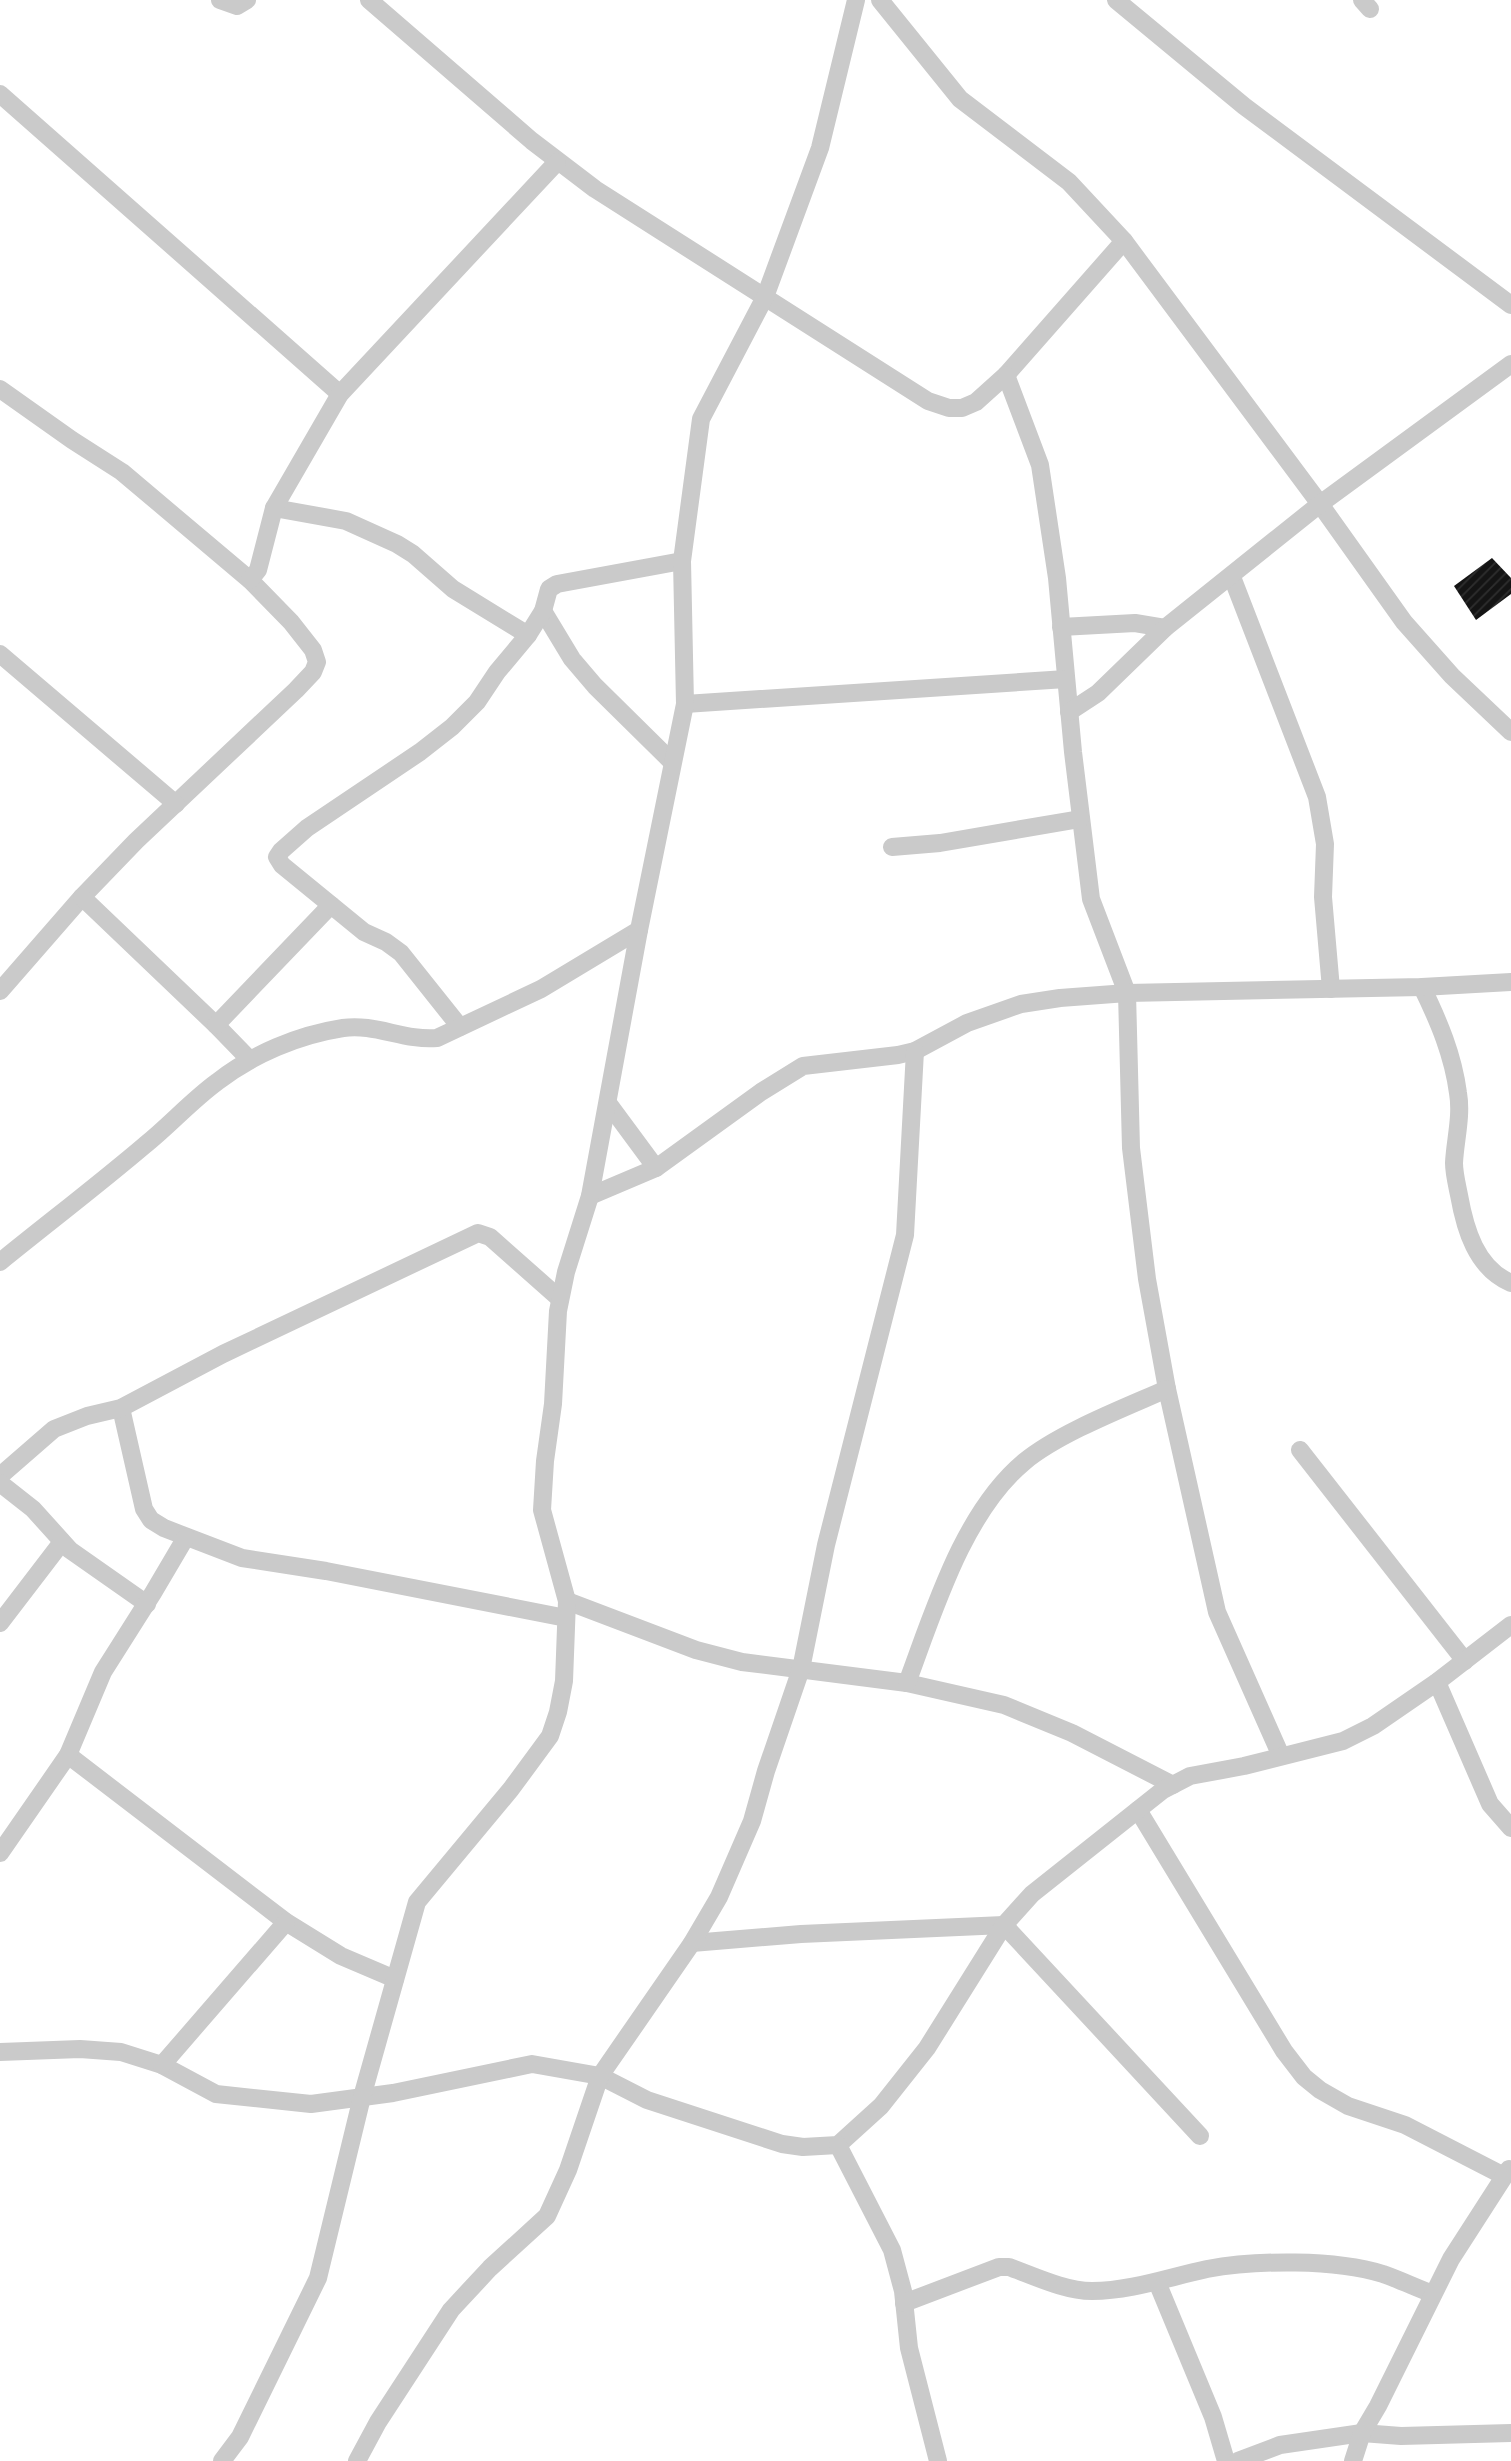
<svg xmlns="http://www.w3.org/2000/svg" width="1511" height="2461" font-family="'Fira Sans',sans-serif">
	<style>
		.building { fill: url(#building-hatch) }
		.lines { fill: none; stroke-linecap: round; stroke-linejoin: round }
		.minor { stroke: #cacaca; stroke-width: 18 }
	</style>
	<defs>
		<pattern id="building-hatch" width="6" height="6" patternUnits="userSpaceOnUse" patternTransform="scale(1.75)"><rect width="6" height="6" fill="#141414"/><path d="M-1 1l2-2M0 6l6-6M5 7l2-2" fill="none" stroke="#2e2e2e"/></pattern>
	</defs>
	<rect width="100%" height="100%" fill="#fff"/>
	<path class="building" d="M1492,558L1511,578V594L1476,620L1454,586Z"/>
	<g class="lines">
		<g class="minor">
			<path d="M220,0L237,6L247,0"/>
			<path d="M369,0L532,141L595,189L928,401L949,408H962L976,402L1006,375L1124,241"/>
			<path d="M880,0L960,99L1069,182L1124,241L1320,504L1404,622L1452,676L1511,732"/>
			<path d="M1116,0L1244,106L1511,305"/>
			<path d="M1362,0L1370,9"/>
			<path d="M0,94L340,394"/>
			<path d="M1006,375L1040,465L1057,578L1073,752L1091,899L1127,993L1131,1148L1147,1279L1167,1389L1217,1612L1281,1756"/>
			<path d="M0,389L72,440L122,472L250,580L291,622L313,650L317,662L313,672L296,690L136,841L82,897L0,991"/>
			<path d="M274,508L346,521L397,544L413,554L453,589L528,635"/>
			<path d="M1232,577L1317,797L1325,844L1323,897L1331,989"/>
			<path d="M250,580L258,570L274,508L340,394L557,162"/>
			<path d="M543,611L572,659L595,686L672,762"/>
			<path d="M1061,627L1135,623L1165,628"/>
			<path d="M0,654L176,804"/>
			<path d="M685,704L1066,679"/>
			<path d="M1069,712L1098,693L1165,628L1320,504L1511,364"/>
			<path d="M892,847L940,843L1080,819"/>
			<path d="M82,897L216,1025L250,1060"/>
			<path d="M1422,987C1439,1022 1453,1055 1458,1093C1462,1116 1455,1141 1454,1163C1454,1173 1457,1185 1459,1195C1465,1229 1476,1268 1511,1283"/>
			<path d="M216,1025L331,905"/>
			<path d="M460,1027L401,953L386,942L364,932L282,865L277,857L281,851L307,828L420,752L452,727L477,702L497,672L528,635L543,611L549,589L557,584L682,561"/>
			<path d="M608,1103L656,1168"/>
			<path d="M590,1196L656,1168L761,1092L803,1066L898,1055L915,1051L967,1023L1021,1004L1060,998L1127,993L1422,987L1511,982"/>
			<path d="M0,1262C48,1223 98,1185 145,1145C170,1125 191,1101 217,1082C253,1054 298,1035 343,1028C374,1023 405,1041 437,1038L541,989L639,930"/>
			<path d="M121,1408L144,1509L151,1520L164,1528L242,1558L326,1571L566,1618"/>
			<path d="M1300,1450L1465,1661"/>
			<path d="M0,1476L54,1429L87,1416L121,1408L223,1354L478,1233L490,1237L560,1299"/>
			<path d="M0,1483L33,1509L70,1550L147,1604"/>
			<path d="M567,1601L696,1650L742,1662L907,1683L1004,1705L1072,1733L1173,1785"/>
			<path d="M0,1623L62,1542"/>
			<path d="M1437,1682L1490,1804L1511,1828"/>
			<path d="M907,1683C934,1611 963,1513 1024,1462C1059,1433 1124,1408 1167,1389"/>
			<path d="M68,1755L286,1922L341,1956L395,1979"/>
			<path d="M1138,1810L1284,2051L1304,2077L1320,2090L1348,2106L1405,2125L1504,2176"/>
			<path d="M0,1853L68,1755L103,1672L153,1593L186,1537"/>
			<path d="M692,1943L801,1934L1004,1925L1200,2136"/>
			<path d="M0,2052L80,2049L121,2052L162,2065L216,2094L311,2104L393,2093L532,2064L600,2076L647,2100L782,2144L803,2147L838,2145L881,2106L927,2048L1004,1925L1032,1894L1163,1790L1190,1776L1244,1766L1343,1741L1373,1726L1437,1682L1511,1625"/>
			<path d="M162,2065L286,1922"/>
			<path d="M838,2145L892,2250L903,2291L909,2348L938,2461"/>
			<path d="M1157,2282L1213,2417L1226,2461"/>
			<path d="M904,2303L999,2267H1009C1034,2276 1065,2291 1092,2291C1131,2291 1169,2277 1207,2269C1257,2260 1335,2259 1383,2274C1400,2280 1417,2288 1433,2294"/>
			<path d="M222,2461L240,2437L318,2278L362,2097L417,1902L511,1789L550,1736L558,1712L564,1681L567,1601L542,1510L545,1461L553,1404L558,1311L566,1272L590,1196L639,930L685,704L682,561L701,419L765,297L820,148L856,0"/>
			<path d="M357,2461L378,2422L451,2310L490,2268L547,2216L568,2170L600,2076L692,1943L719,1897L752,1821L766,1771L801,1669L826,1545L905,1235L915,1051"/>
			<path d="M1238,2461L1280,2445L1362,2433L1401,2436L1511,2433"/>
			<path d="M1353,2461L1362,2433L1378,2406L1451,2259L1509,2169"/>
		</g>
	</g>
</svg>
